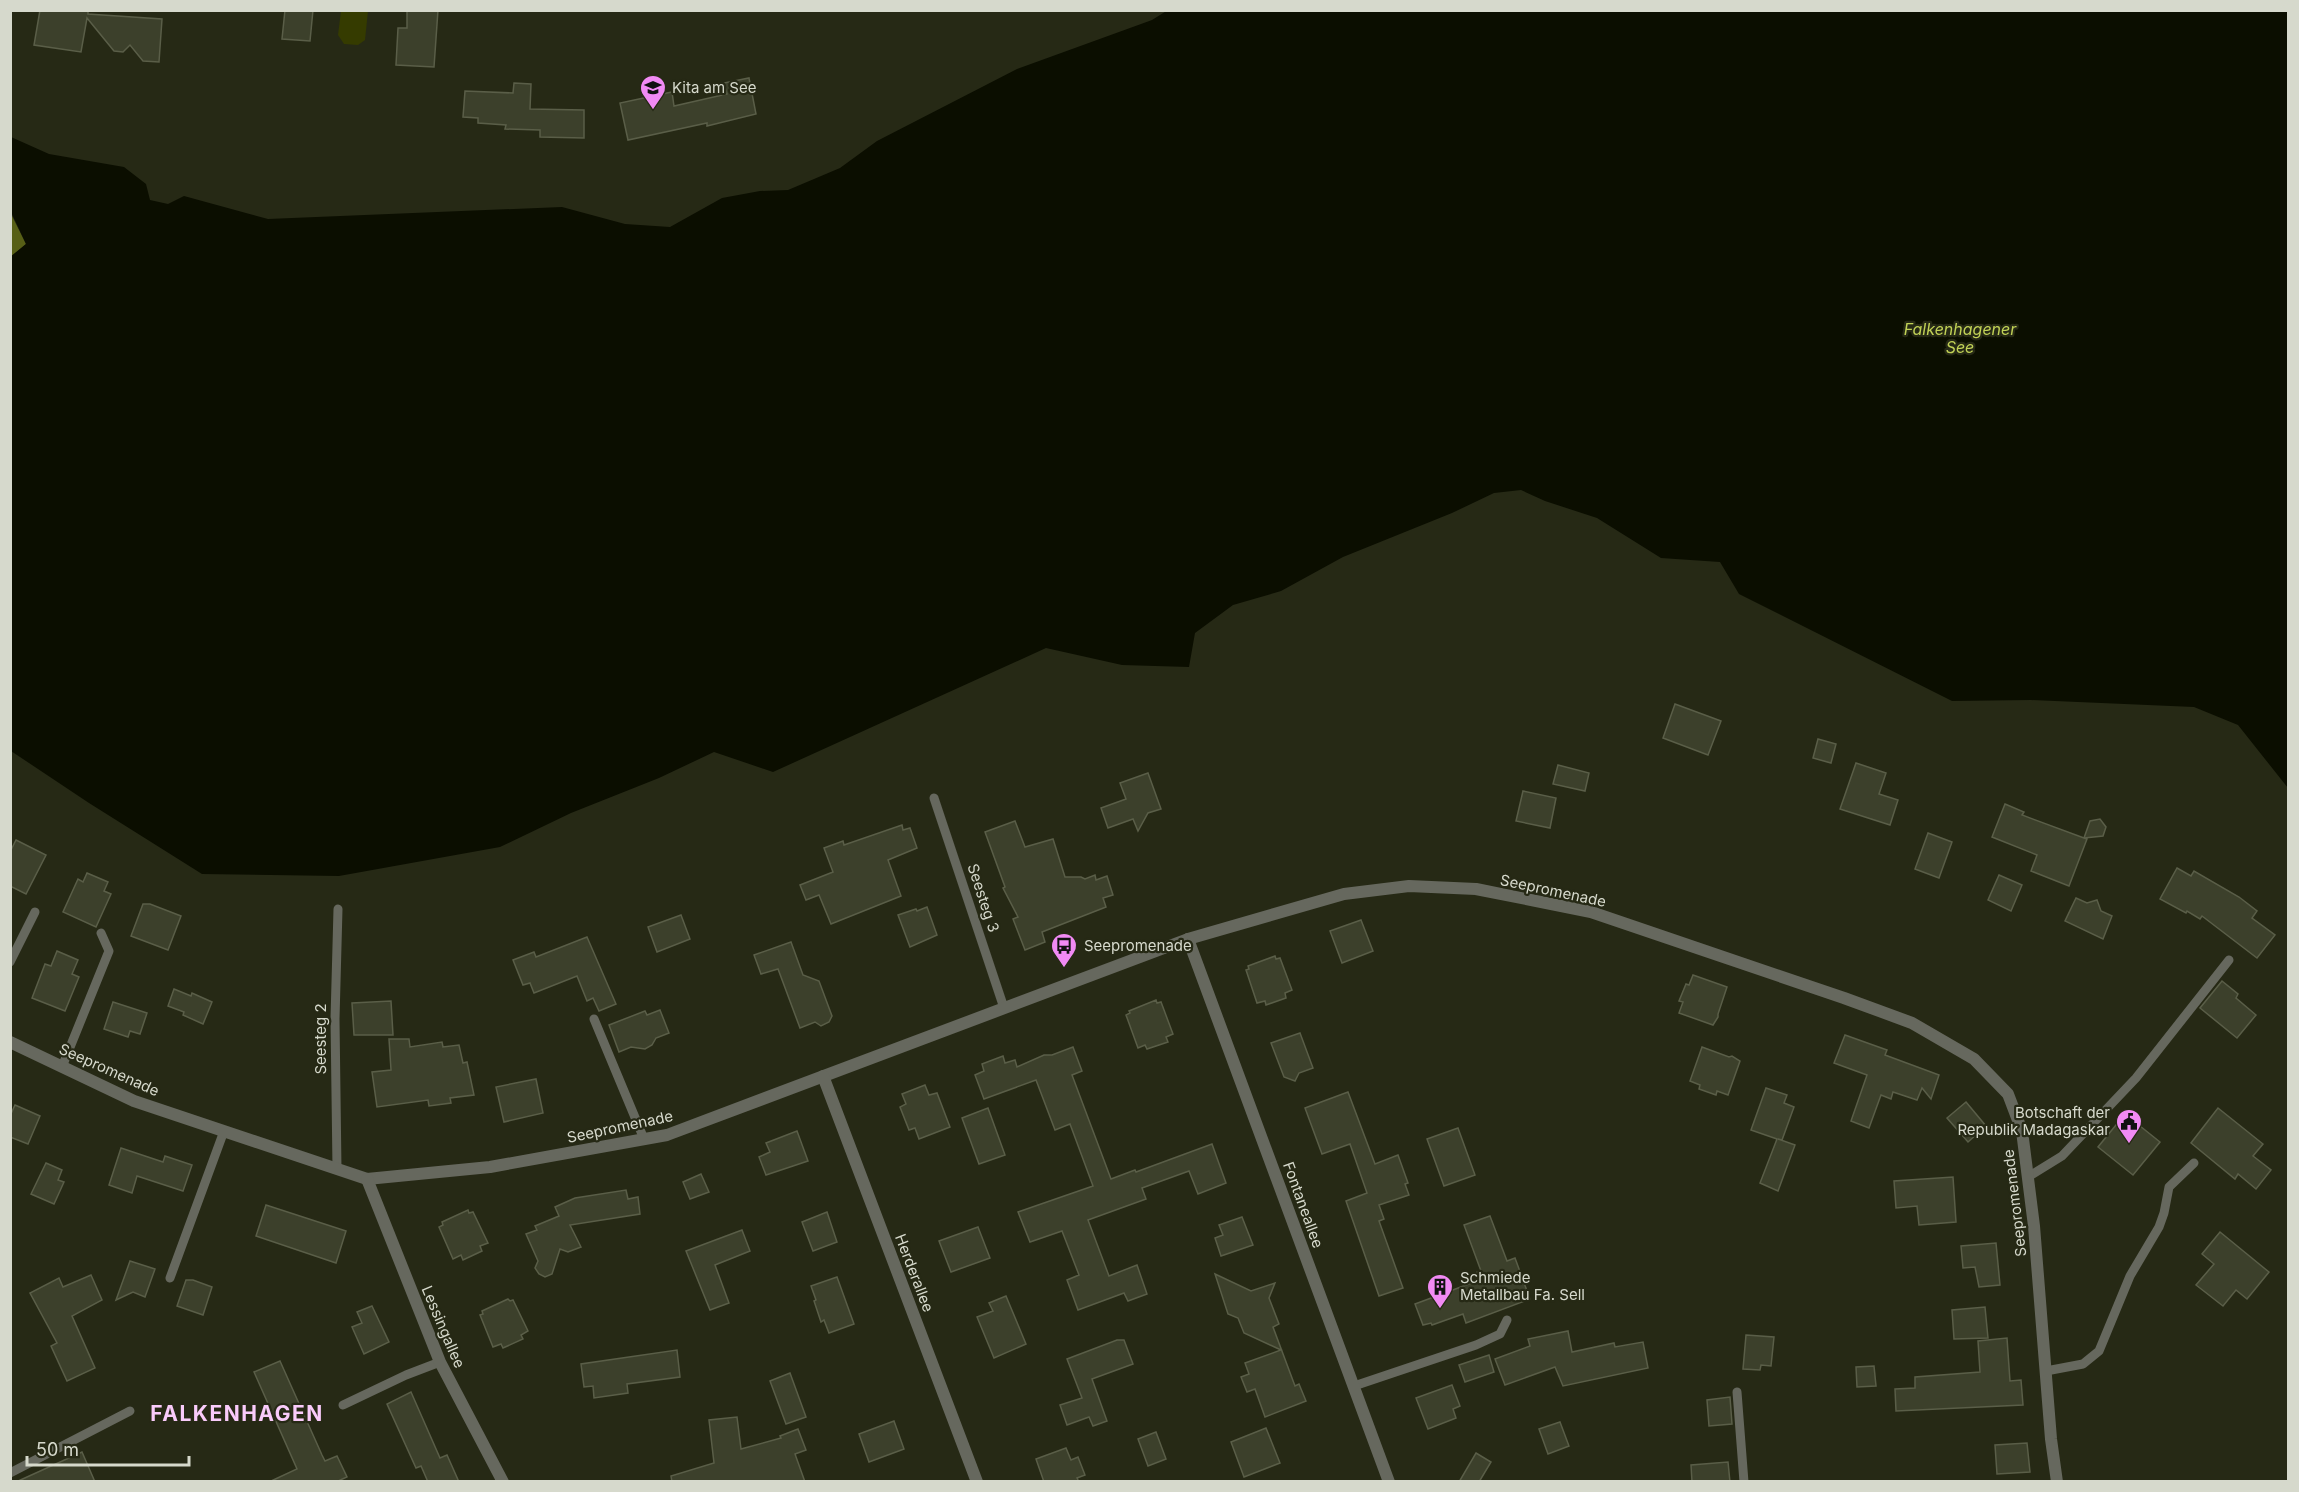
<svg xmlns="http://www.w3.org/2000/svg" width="2299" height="1492" font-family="Inter,sans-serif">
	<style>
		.green { fill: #353b00 }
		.forest { fill: #575f16 }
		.water { fill: #0b0e00 }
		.building { fill: #3c402b; stroke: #5a5e48; stroke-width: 1.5 }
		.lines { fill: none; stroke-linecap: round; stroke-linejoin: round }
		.lane { stroke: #66685e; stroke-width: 9 }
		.street { stroke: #66685e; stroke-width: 12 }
		.labels { text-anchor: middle; stroke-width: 4.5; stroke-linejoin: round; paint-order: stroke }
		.poi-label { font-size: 15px; fill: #d6d9cc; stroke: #262915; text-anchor: start }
		.street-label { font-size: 15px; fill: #d6d9cc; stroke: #262915 }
		.water-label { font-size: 16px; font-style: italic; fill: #c1d156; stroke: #262915 }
		.district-label { font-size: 21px; font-weight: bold; letter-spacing: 1.5px; fill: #f9cbfa; stroke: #262915 }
	</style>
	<rect width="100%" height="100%" fill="#262915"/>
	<path class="green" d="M341,11H368L365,40L358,45L344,44L338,35Z"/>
	<path class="forest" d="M10,212L26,244L11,257H10Z"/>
	<path class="water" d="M1168,10L2288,11V788L2238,725L2194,707L2031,700L1952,701L1739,594L1720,562L1661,558L1597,518L1545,501L1521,490L1494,493L1452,513L1343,557L1281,591L1233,605L1195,633L1189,667L1122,665L1046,648L773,772L714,752L659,778L571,813L500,847L339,876L202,874L89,803L11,751L10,257L26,244L11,212V137L49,154L124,167L146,184L150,200L168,204L184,196L268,219L562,207L625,224L670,227L722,198L760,191L788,190L840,168L877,141L1017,69L1152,20Z"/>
	<g class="building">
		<path d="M40,10H88V14L162,19L159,62L143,61L130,45L123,52L114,51L87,18L81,52L34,45Z"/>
		<path d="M285,10H313L310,41L282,39Z"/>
		<path d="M407,10H438L434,67L396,65L398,28H407Z"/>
		<path d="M749,78L756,114L707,126V123L628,140L620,103L672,92L674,106L727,94L724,83Z"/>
		<path d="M514,83L531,84L530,109L584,110V138L540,137V130L505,129L506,125L478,123V118L463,117L465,91L513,93Z"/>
		<path d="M1675,704L1721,721L1708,755L1663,738Z"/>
		<path d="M1818,739L1836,744L1831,763L1813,758Z"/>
		<path d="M1856,763L1886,773L1879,794L1898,800L1890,825L1840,809Z"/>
		<path d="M1558,765L1589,773L1585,791L1553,784Z"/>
		<path d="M1148,773L1161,809L1148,813L1138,831L1133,819L1108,828L1101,808L1126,799L1120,783Z"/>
		<path d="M1523,791L1556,798L1550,828L1516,821Z"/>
		<path d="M2005,804L2024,812L2022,815L2084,838L2090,821L2100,819L2106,827L2103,836L2084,838L2087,839L2069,886L2031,871L2037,855L1992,837Z"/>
		<path d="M1015,821L1025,847L1053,839L1065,877H1081L1085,879L1095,875L1096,880L1107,876L1113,895L1103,898L1106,907L1042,932L1045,942L1025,950L1013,919L1018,917L1003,888L1005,887L985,832Z"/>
		<path d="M902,825L903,830L910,828L917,848L888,860L901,896L831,924L819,895L806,900L800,885L833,872L824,848L843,841L844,845Z"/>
		<path d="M1928,833L1952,842L1939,878L1915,869Z"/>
		<path d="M16,840L46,855L26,894L10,886V852Z"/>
		<path d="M2177,868L2191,876L2194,871L2239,897L2257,911L2252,918L2275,935L2257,958L2202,916L2200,919L2187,911L2186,913L2160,899Z"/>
		<path d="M87,873L108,882L104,891L111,894L96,927L63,912L78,879L83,882Z"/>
		<path d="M1999,875L2022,885L2011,911L1988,900Z"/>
		<path d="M2076,898L2087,903L2097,900L2101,911L2112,916L2103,939L2065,921Z"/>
		<path d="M143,904H150L181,916L168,950L131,936Z"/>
		<path d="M927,907L937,935L910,947L898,915L916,909L917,911Z"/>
		<path d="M681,915L690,939L657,952L648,927Z"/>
		<path d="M1361,920L1373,951L1342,963L1330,931Z"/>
		<path d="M587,937L616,1004L599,1011L593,998L587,1001L577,976L534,993L530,983L523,985L513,960L534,952L536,957Z"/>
		<path d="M791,942L803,975L819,981L832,1016L829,1022L821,1026L815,1022L800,1028L778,969L761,974L754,955Z"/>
		<path d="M57,951L78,960L72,974L79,977L65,1011L32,998L45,964L51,966Z"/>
		<path d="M1275,956L1276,959L1280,958L1292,990L1285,993L1286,998L1266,1005L1265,1001L1257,1003L1246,970L1249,969L1248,966Z"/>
		<path d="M1693,975L1727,987L1718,1014V1017L1713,1025L1679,1013L1683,1002L1679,1001L1686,984L1689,985Z"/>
		<path d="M2222,981L2238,994L2236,998L2256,1015L2237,1038L2200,1008Z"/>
		<path d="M174,989L191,996L192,993L212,1002L203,1024L183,1015L184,1012L168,1006Z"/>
		<path d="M1156,1000L1157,1003L1161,1002L1173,1034L1166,1037L1168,1042L1147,1049L1145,1045L1138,1048L1126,1015L1130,1013L1129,1011Z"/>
		<path d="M391,1001L393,1035H354L352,1003Z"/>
		<path d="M113,1002L147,1013L140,1034L130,1031L128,1037L104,1029Z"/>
		<path d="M660,1010L669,1033L656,1038L652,1045L645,1049L631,1047L619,1052L609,1025L645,1011L647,1015Z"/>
		<path d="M1300,1033L1313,1068L1299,1073L1295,1081L1284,1077L1271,1043Z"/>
		<path d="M1845,1035L1887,1050L1885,1055L1939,1075L1931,1099L1922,1088L1917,1100L1893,1092L1891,1099L1881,1095L1869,1128L1851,1121L1867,1075L1834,1063Z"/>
		<path d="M389,1039H409L410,1047L442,1042L443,1047L459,1045L463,1063L467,1062L474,1095L450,1098L451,1103L429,1106L428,1100L377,1107L372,1072L391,1070Z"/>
		<path d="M1073,1047L1082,1071L1072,1075L1111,1179L1135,1170L1136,1172L1212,1144L1226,1183L1198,1194L1189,1171L1142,1188L1146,1199L1088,1220L1109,1276L1137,1265L1147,1294L1128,1301L1124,1293L1078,1310L1067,1280L1079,1275L1062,1231L1030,1242L1018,1212L1093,1186L1070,1124L1055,1130L1036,1080L984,1099L975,1075L984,1071L982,1064L1003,1056L1005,1063L1015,1060L1017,1067L1044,1055H1052Z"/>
		<path d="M1702,1047L1729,1057L1732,1056L1740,1061L1728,1095L1717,1091L1716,1095L1699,1089L1700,1085L1690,1081Z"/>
		<path d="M536,1079L543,1113L504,1122L496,1087Z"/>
		<path d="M925,1085L929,1095L937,1093L950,1127L919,1139L915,1128L909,1130L900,1107L906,1104L902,1094Z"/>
		<path d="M1766,1088L1787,1095L1784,1103L1794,1107L1782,1140L1778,1139L1795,1145L1778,1191L1760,1183L1777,1139L1751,1130Z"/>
		<path d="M1348,1092L1375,1164L1398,1155L1408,1183L1405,1184L1409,1195L1379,1205L1384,1219L1379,1221L1403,1288L1379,1296L1346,1201L1367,1193L1350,1144L1322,1154L1305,1108Z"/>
		<path d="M1966,1102L1986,1126L1968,1142L1947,1118Z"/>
		<path d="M15,1105L40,1116L28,1144L10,1137V1116Z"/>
		<path d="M988,1108L1005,1155L979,1164L962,1118Z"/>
		<path d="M2218,1108L2263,1144L2253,1156L2271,1170L2256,1189L2238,1174L2235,1179L2191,1143Z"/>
		<path d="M2125,1114L2160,1142L2133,1175L2098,1147Z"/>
		<path d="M1458,1128L1475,1175L1444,1186L1427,1139Z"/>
		<path d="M797,1131L808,1161L766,1175L759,1157L770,1152L766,1143Z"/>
		<path d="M121,1148L163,1162L165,1156L192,1165L183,1191L137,1176L132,1193L109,1185Z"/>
		<path d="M46,1163L62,1170L58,1180L64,1182L54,1204L31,1194Z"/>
		<path d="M701,1174L709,1192L690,1199L683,1182Z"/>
		<path d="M1953,1177L1956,1222L1919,1225L1917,1206L1896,1208L1894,1181Z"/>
		<path d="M626,1190L628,1199L638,1197L640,1214L570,1225L581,1247L568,1252L560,1249L552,1274L545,1277L539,1274L535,1268L538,1261L526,1234L537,1230L535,1226L559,1216L555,1207L575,1198Z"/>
		<path d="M266,1205L346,1231L336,1263L256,1236Z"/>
		<path d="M468,1210L469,1213L473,1212L488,1243L480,1246L482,1251L463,1260L461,1255L453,1259L439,1227L443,1225L442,1222Z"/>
		<path d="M827,1212L837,1242L813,1251L802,1222Z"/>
		<path d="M1490,1216L1507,1261L1515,1258L1530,1299L1466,1323L1463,1314L1432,1325L1431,1323L1423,1325L1415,1304L1477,1281L1475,1273L1481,1271L1464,1225Z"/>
		<path d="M1242,1217L1253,1245L1221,1256L1215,1238L1223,1235L1219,1225Z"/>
		<path d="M978,1227L990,1258L951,1272L939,1241Z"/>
		<path d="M742,1230L750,1251L715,1265L729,1303L710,1310L686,1251Z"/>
		<path d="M2220,1232L2269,1272L2247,1299L2236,1290L2223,1306L2196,1285L2214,1264L2202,1254Z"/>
		<path d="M1996,1243L2000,1285L1979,1287L1975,1267L1963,1268L1961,1246Z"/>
		<path d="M130,1261L155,1269L145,1297L133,1292L116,1300Z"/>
		<path d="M1215,1274L1251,1291L1275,1283L1269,1298L1279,1324L1273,1327L1295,1386L1299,1384L1306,1401L1265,1417L1255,1389L1247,1392L1241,1377L1249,1374L1245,1363L1281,1350L1244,1333L1238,1318L1228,1314Z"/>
		<path d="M91,1275L102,1300L72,1316L95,1368L67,1381L51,1346L57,1343L30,1293L59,1278L63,1287Z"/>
		<path d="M837,1277L854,1324L829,1333L824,1320L821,1322L814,1301L816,1300L811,1286Z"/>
		<path d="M186,1280H193L212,1287L203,1315L177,1306Z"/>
		<path d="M1006,1296L1026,1344L994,1358L977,1317L993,1311L989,1303Z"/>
		<path d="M508,1299L510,1301L513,1300L528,1331L521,1335L523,1339L503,1348L501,1344L493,1347L480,1315L483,1314L482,1311Z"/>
		<path d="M372,1306L389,1342L364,1354L352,1327L362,1323L357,1312Z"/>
		<path d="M1985,1307L1988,1338L1954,1339L1952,1310Z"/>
		<path d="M1568,1331L1572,1352L1614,1343L1615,1347L1643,1342L1648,1368L1563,1386L1555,1367L1505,1385L1495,1359L1530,1346L1528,1339Z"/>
		<path d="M1746,1335L1774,1337L1771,1366L1761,1365L1760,1370L1743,1369Z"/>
		<path d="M2007,1338L2010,1381L2021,1380L2023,1405L1896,1411L1895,1389L1915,1388V1377L1980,1372L1978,1341Z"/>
		<path d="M1117,1340H1124L1133,1364L1092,1379L1107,1421L1093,1426L1089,1417L1067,1425L1060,1405L1082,1398L1067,1359Z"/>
		<path d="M677,1350L680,1377L627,1384L628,1393L594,1398L593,1386L584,1387L581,1364Z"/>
		<path d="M1489,1355L1494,1372L1465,1382L1459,1365Z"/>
		<path d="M280,1361L322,1455L325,1461L337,1456L347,1477L336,1482H269L297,1469L254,1372Z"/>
		<path d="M1874,1366L1876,1386L1857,1387L1856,1367Z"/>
		<path d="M790,1373L806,1417L786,1424L770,1381Z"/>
		<path d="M1452,1385L1460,1406L1453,1409L1456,1418L1428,1429L1416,1398Z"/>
		<path d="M411,1392L440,1458L447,1455L459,1482H428L421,1466L416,1468L387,1404Z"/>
		<path d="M1730,1397L1732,1424L1709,1426L1707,1400Z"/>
		<path d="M737,1417L741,1449L781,1438L780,1436L798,1429L806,1450L795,1454L805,1482H672L671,1476L714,1463L709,1420Z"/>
		<path d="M894,1421L904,1449L869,1462L859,1434Z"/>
		<path d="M1560,1422L1569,1446L1548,1454L1539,1429Z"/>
		<path d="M1266,1428L1280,1463L1244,1477L1231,1442Z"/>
		<path d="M1156,1432L1166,1459L1148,1466L1138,1439Z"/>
		<path d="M2027,1443L2030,1472L1997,1474L1995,1445Z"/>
		<path d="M1066,1448L1071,1460L1078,1457L1085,1475L1077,1478L1079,1482H1044L1036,1459Z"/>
		<path d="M82,1452L95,1482H16Z"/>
		<path d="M1476,1453L1491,1462L1479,1482H1459Z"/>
		<path d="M1728,1462L1730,1482H1692L1691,1465Z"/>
	</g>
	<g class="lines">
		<g class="lane">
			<path d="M934,798L1004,1008"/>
			<path d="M10,962L35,912"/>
			<path d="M594,1019L644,1139"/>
			<path d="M62,1067L109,951L101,933"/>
			<path d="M337,1169L335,1019L338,909"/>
			<path d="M2028,1177L2062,1156L2136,1078L2229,960"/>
			<path d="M170,1278L224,1131"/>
			<path d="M2046,1371L2083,1364L2099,1351L2130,1276L2159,1227L2164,1213L2169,1187L2194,1163"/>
			<path d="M1354,1386L1476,1345L1500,1334L1507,1320"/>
			<path d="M1737,1392L1744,1482"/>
			<path d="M343,1405L406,1375L440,1362"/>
			<path d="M10,1473L130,1411"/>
		</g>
		<g class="street">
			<path d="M1188,939L1389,1482"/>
			<path d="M10,1042L134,1101L367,1179L490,1167L667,1135L1188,939L1344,894L1409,886L1476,889L1591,912L1844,998L1912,1023L1974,1059L2008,1094L2022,1131L2034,1226L2051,1439L2057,1482"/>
			<path d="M823,1076L977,1482"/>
			<path d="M367,1179L440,1362L503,1482"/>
		</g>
	</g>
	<defs>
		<symbol id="school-pin" viewBox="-11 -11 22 30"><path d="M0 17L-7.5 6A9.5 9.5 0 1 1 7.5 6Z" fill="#f18af4" stroke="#262915"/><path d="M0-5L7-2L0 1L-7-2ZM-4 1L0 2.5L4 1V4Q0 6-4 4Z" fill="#111"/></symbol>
		<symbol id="bus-pin" viewBox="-11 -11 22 30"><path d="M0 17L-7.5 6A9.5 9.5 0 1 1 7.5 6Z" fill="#f18af4" stroke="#262915"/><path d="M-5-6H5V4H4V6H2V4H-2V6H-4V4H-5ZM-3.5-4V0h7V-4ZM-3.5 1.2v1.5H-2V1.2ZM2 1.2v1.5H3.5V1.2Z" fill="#111"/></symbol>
		<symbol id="civic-pin" viewBox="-11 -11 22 30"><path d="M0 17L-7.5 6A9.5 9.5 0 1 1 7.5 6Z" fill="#f18af4" stroke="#262915"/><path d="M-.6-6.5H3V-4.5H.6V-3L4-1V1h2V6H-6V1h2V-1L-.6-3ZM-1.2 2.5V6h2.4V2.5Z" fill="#111"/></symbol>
		<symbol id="building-pin" viewBox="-11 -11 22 30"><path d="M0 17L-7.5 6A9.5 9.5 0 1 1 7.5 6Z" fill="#f18af4" stroke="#262915"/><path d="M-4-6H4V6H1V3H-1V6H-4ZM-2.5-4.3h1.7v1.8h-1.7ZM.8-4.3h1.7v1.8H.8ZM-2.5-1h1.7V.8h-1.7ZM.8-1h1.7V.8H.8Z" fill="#111"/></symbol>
	</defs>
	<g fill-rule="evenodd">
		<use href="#school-pin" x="638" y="73" width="30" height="40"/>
		<use href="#bus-pin" x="1049" y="931" width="30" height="40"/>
		<use href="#civic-pin" x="2114" y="1107" width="30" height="40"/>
		<use href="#building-pin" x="1425" y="1272" width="30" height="40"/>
	</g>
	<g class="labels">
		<g class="poi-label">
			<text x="672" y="93">Kita am See</text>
			<text x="1084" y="951">Seepromenade</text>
			<text x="2110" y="1118" text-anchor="end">Botschaft der<tspan x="2110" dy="17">Republik Madagaskar</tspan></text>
			<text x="1460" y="1283">Schmiede<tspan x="1460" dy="17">Metallbau Fa. Sell</tspan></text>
		</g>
		<g class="street-label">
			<text transform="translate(1553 891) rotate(12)" y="5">Seepromenade</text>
			<text transform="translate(983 898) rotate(72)" y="5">Seesteg 3</text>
			<text transform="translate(321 1039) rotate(-90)" y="5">Seesteg 2</text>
			<text transform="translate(109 1070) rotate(24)" y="5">Seepromenade</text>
			<text transform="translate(620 1127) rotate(-12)" y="5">Seepromenade</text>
			<text transform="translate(2015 1203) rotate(-97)" y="5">Seepromenade</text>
			<text transform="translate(1303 1205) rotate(70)" y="5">Fontaneallee</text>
			<text transform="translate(914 1273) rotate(69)" y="5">Herderallee</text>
			<text transform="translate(443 1327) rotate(67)" y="5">Lessingallee</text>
		</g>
		<g class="water-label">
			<text x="1960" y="335">Falkenhagener<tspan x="1960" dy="18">See</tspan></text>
		</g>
		<g class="district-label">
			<text x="237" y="1421">FALKENHAGEN</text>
		</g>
	</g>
	<rect width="2299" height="1492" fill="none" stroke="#d6d9cc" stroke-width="24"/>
	<path d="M27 1456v9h162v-9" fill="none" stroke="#d6d9cc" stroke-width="3"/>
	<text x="36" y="1456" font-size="18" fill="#d6d9cc" stroke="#262915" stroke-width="4.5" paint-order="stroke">50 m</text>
</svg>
